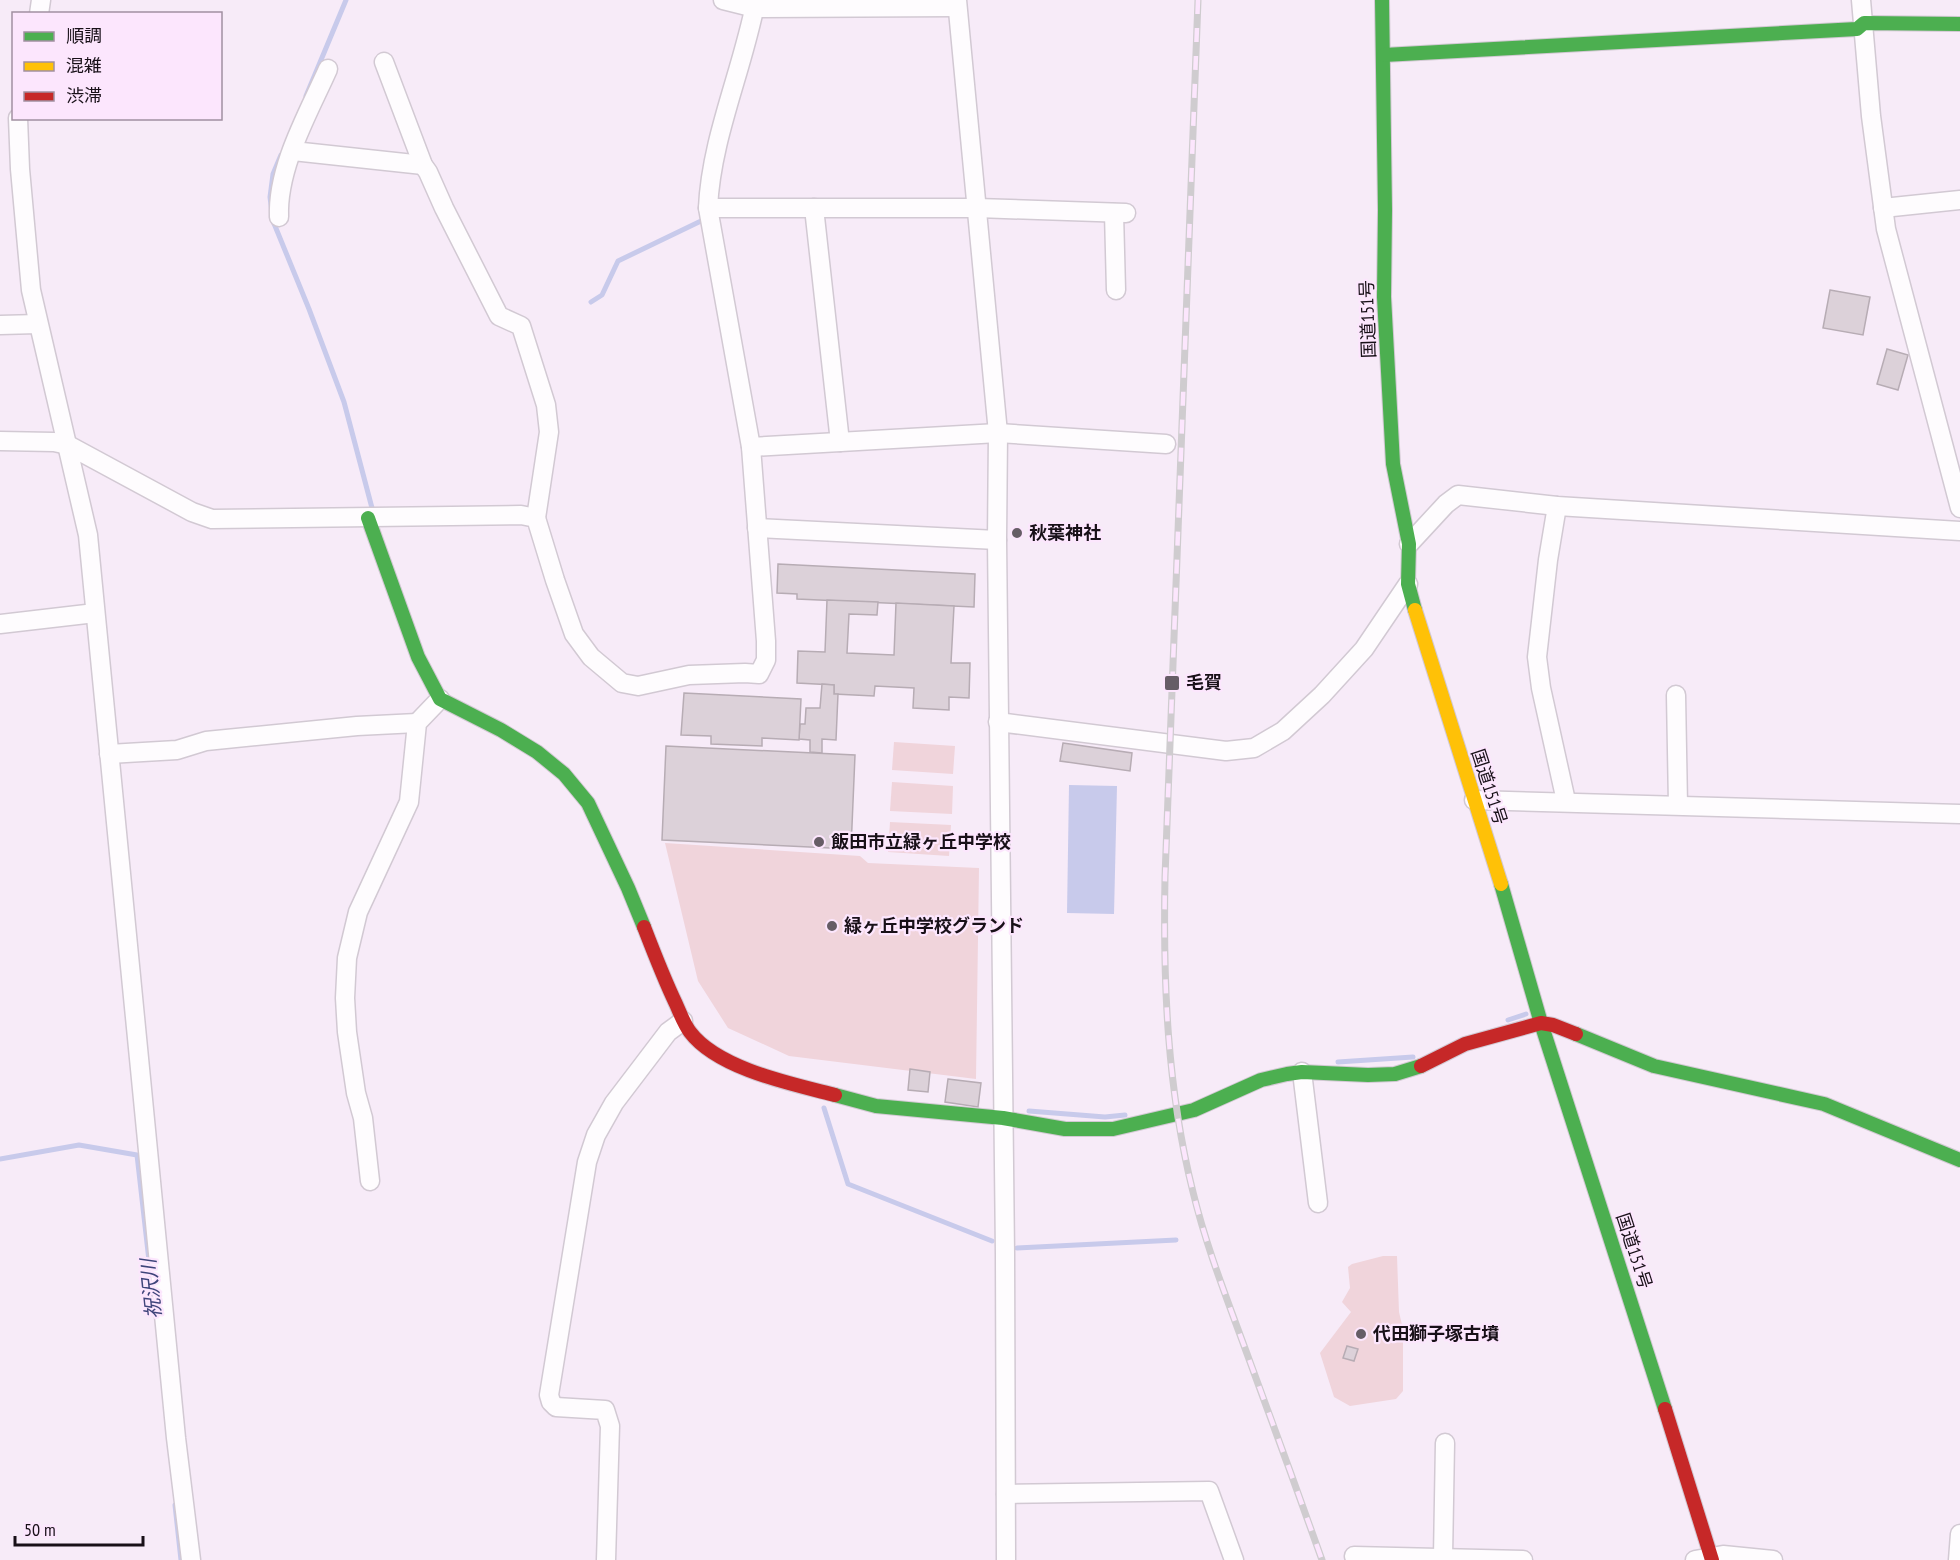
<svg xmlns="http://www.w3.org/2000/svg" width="1960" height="1560" font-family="'PT Sans Narrow','Noto Sans JP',sans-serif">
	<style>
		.green { fill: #f0d4db }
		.water { fill: #c8caeb }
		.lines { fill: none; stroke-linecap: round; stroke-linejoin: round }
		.stream { stroke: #c8caeb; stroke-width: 5 }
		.building { fill: #dcd1d9; stroke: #b7acb4; stroke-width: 1.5 }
		.street-casing { stroke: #d2c9d3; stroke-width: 21 }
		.fast-casing { stroke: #d2c9d3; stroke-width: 16 }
		.slow-casing { stroke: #d2c9d3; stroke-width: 16 }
		.jam-casing { stroke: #d2c9d3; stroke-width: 16 }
		.street { stroke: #fefcfe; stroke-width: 18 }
		.fast { stroke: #4caf50; stroke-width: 14 }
		.slow { stroke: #ffc107; stroke-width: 14 }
		.jam { stroke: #c62828; stroke-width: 14 }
		.rail-casing { stroke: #cfcccf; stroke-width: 7 }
		.rail { stroke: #fce6fd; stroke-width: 4.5; stroke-dasharray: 14; stroke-linecap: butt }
		.poi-dot { fill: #665d66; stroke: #fce6fd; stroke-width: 2 }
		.labels { text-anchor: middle; stroke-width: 4.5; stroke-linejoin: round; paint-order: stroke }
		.street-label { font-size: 18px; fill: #181018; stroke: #fce6fd }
		.poi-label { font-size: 18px; font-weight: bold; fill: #181018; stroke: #fce6fd; text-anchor: start }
		.water-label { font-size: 20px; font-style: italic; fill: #3e447a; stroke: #fce6fd }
	</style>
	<rect width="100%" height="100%" fill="#f7ebf8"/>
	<g class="green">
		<path d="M894,742L955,746L953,774L892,770Z"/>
		<path d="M892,782L953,786L952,814L890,811Z"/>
		<path d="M890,822L951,825L949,856L888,852Z"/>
		<path d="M665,843L860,856L868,863L979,868L976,1079L789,1056L728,1028L698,981Z"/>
		<path d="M1383,1256H1397L1399,1312L1403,1329V1391L1396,1399L1350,1406L1334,1397L1320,1353L1351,1312L1342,1302L1350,1288L1348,1267L1352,1264Z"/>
	</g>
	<path class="water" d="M1069,785L1117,786L1114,914L1067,913Z"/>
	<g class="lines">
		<g class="stream">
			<path d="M306,96L346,0"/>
			<path d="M281,155L273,174L270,197L273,221L309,309L344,402L372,508"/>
			<path d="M591,302L602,295L618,261L701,221"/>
			<path d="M1508,1020L1526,1014"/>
			<path d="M1338,1062L1413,1057"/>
			<path d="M824,1108L848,1184L992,1241"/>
			<path d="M1029,1111L1105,1117L1125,1115"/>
			<path d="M0,1159L79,1145L137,1155L153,1296"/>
			<path d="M1017,1248L1176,1240"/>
			<path d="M175,1505L181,1560"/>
		</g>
	</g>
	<g class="building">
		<path d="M1830,290L1870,297L1863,335L1823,328Z"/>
		<path d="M1887,349L1908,355L1898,390L1877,384Z"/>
		<path d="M778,564L975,574L974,607L797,599V594L777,593Z"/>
		<path d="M827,600L878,602L877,615L849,614L847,653L894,655L896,603L954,606L951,663H970L969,698L949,697V710L913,708L914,688L875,686L874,696L834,694V685L797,683L798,651L825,652Z"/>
		<path d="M822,684L834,685V694H838L836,740L822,739V753L810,752V740L799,739L800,724H805L806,708H820Z"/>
		<path d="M684,693L801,699L799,740L762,738V746L711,744V736L681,735Z"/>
		<path d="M1063,743L1132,753L1130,771L1060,761Z"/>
		<path d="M666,746L855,755L851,849L662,840Z"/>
		<path d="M910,1069L930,1072L928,1092L908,1090Z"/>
		<path d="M948,1079L981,1083L978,1107L945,1102Z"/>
		<path d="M1347,1346L1358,1349L1354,1361L1343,1358Z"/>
	</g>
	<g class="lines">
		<defs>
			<g id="street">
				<path d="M723,0L755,8L957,7"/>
				<path d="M957,0L998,433L997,540L1005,1254L1006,1560"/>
				<path d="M1861,0L1871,116L1886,229L1960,508"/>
				<path d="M39,14L41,0"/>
				<path d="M384,62L423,165L428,172L444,208L499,316L521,326L546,405L549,432L536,518"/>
				<path d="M18,118L20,169L31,290L88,535L176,1438L191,1560"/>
				<path d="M293,151L423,165"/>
				<path d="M708,208H977L1126,213"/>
				<path d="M814,208L840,442"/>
				<path d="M1883,208L1960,200"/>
				<path d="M1114,213L1116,290"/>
				<path d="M279,217C277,167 308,114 328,69"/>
				<path d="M0,325L38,324"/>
				<path d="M0,441L54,442L68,445L192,512L212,519L521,515L536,518L555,580L574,634L591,657L622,683L638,686L689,675L745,673L759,674L766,660V641L751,447L708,208C711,138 743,69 756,0"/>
				<path d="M751,447L998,433L1166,444"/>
				<path d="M1557,506L1548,560L1537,657L1541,688L1566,801"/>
				<path d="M757,528L997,540"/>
				<path d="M1409,544L1446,504L1458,495L1557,506L1960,531"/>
				<path d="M0,624L95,613"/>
				<path d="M1676,695L1678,805"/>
				<path d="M998,722L1226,751L1254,748L1283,731L1322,695L1364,649L1408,584"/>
				<path d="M109,754L177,750L206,741L357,726L417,723"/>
				<path d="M1474,800L1960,814"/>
				<path d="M1302,1072L1318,1203"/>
				<path d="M370,1181L363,1118L356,1093L347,1032L345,998L347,958L358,912L409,802L417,723L440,699"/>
				<path d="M1006,1494L1209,1491L1234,1560"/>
				<path d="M1354,1556L1523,1560"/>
				<path d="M1443,1557L1445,1443"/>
				<path d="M606,1560L610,1426L605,1410L556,1407L551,1402L549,1395L587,1162L596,1135L614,1103L668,1032L683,1021"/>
				<path d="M1695,1560L1723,1555L1773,1560"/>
				<path d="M1958,1560L1960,1534"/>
			</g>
			<g id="fast">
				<path d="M1382,0L1385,210L1384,297L1393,464L1409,544L1408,584L1415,610"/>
				<path d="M1384,55L1857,29L1864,23L1960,24"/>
				<path d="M368,518L418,657L440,699L501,730L537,752L564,774L588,803L628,888L644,927"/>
				<path d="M1501,884L1541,1023L1665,1409"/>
				<path d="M1576,1034L1654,1066L1824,1104L1960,1160"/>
				<path d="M835,1095L876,1106L1003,1118L1065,1129H1113L1194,1110L1261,1080L1287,1074L1302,1072L1368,1075L1395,1074L1421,1066"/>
			</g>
			<path id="slow" d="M1415,610L1501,884"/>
			<g id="jam">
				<path d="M644,927C654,953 664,979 676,1004C680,1013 684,1024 690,1032C718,1069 792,1084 835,1095"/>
				<path d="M1421,1066L1465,1044L1541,1023L1553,1025L1576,1034"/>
				<path d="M1665,1409L1712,1560"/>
			</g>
		</defs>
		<use href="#street" class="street-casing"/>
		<use href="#fast" class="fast-casing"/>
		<use href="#slow" class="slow-casing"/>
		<use href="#jam" class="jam-casing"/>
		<use href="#street" class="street"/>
		<use href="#fast" class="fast"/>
		<use href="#slow" class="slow"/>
		<use href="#jam" class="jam"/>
		<defs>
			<path id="rail" d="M1198,0L1165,877C1163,983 1167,1088 1193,1192C1206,1246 1227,1299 1246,1351C1272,1421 1297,1490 1322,1560"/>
		</defs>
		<use href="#rail" class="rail-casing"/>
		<use href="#rail" class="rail"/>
	</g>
	<g class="poi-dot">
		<circle cx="1017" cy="533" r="6"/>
		<rect x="1164" y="675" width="16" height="16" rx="3"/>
		<circle cx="819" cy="842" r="6"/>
		<circle cx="832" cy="926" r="6"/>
		<circle cx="1361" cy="1334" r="6"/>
	</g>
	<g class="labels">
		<g class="street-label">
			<text transform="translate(1368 319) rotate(-92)" y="6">国道151号</text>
			<text transform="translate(1489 787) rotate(72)" y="6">国道151号</text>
			<text transform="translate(1634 1251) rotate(72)" y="6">国道151号</text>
		</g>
		<g class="poi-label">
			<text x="1029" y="539">秋葉神社</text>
			<text x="1186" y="689">毛賀</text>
			<text x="831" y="848">飯田市立緑ヶ丘中学校</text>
			<text x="844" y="932">緑ヶ丘中学校グランド</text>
			<text x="1373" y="1340">代田獅子塚古墳</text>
		</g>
		<g class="water-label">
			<text transform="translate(151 1289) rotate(-96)" y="7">祝沢川</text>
		</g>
	</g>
	<rect x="12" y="12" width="210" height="108" fill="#fce6fd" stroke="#a190a1" stroke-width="1.5"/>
	<rect x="24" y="32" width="30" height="9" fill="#4caf50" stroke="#a190a1" stroke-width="1.5"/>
	<text x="66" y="42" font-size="18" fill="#181018">順調</text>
	<rect x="24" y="62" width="30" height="9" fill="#ffc107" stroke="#a190a1" stroke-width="1.5"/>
	<text x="66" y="72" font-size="18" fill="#181018">混雑</text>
	<rect x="24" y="92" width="30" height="9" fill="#c62828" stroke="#a190a1" stroke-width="1.5"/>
	<text x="66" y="102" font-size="18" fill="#181018">渋滞</text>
	<path d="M15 1536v9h128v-9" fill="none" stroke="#181018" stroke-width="3"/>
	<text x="24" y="1536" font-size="18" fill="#181018" stroke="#fce6fd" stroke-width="4.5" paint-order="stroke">50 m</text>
</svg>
